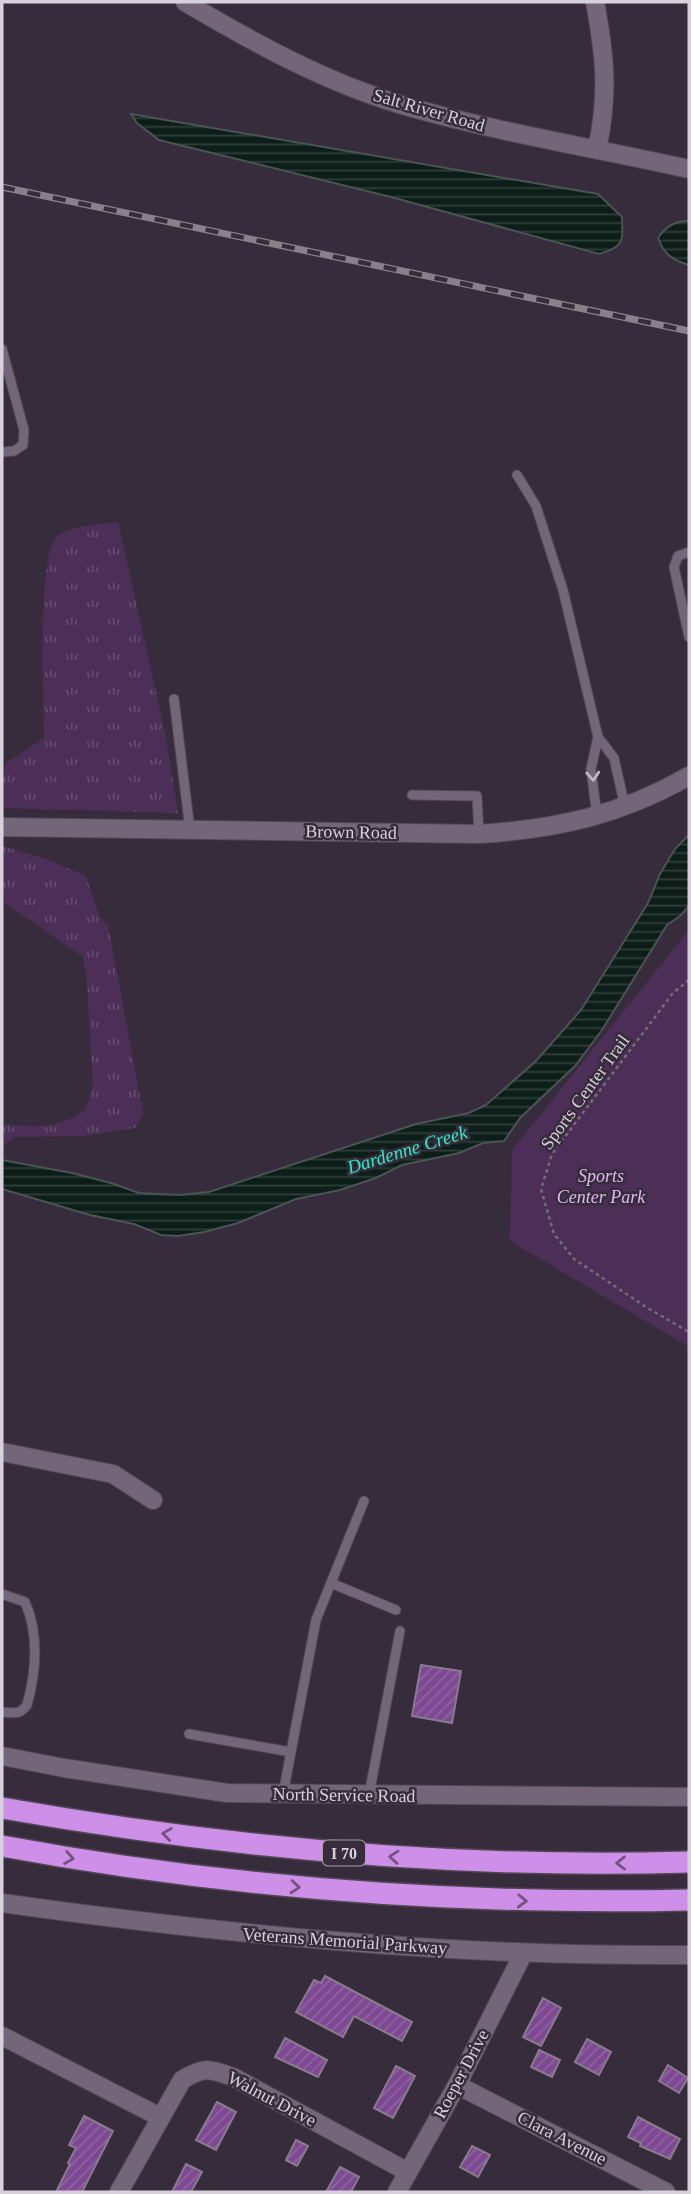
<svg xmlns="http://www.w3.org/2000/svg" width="691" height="2194" font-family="'Times New Roman',serif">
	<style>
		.grass { fill: url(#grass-tufts) }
		.green { fill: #4c2f57 }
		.water { fill: url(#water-rules); stroke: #4a5453; stroke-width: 2 }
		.building { fill: url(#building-hatch); stroke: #897b8e; stroke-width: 2 }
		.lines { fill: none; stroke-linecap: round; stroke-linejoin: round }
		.lane-casing { stroke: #524956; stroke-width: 11 }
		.street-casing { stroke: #524956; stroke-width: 20 }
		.secondary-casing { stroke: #524956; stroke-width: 20 }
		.highway-casing { stroke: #524956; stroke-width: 24 }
		.path { stroke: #766c79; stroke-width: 2.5; stroke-dasharray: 3.5 3.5; stroke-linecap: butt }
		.lane { stroke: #736678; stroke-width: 9 }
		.street { stroke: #736678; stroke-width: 18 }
		.secondary { stroke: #736678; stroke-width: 18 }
		.highway { stroke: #ce8fe8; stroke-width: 21 }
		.rail-casing { stroke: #89808c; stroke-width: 7 }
		.rail { stroke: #372c3b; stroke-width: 4.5; stroke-dasharray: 13; stroke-linecap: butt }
		.oneway { stroke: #bfb6c2 }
		.oneway2 { stroke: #735480 }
		.labels { text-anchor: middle; stroke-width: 5; stroke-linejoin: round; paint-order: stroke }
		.shield { fill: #372c3b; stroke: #a8a0ab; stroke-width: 2 }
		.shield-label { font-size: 16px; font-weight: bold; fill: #d8d1db }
		.street-label { font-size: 18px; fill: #d8d1db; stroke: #372c3b }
		.park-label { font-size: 18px; font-style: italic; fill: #e1b7f2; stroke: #372c3b }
		.water-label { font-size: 19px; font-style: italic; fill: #2cedc6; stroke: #372c3b }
	</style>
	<defs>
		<pattern id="grass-tufts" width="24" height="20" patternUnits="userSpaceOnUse" patternTransform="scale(1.75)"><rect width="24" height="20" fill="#4c2f57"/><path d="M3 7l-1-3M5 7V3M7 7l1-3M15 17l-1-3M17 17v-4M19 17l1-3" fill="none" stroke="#654c6f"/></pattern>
		<pattern id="water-rules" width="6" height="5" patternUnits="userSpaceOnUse" patternTransform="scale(1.75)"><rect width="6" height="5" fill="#0d1e19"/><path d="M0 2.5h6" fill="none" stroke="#303e3a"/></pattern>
		<pattern id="building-hatch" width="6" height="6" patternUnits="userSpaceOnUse" patternTransform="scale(1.75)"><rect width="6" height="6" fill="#7d4992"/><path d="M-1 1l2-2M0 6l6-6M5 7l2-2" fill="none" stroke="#8f62a1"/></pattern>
	</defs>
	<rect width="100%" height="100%" fill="#372c3b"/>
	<g class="grass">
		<path d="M118,522L165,733L178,813L2,808V776L6,763L44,738C44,705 37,556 56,538C71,524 98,525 118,522Z"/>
		<path d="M2,846L49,860L86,876L99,916L108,925L143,1113L135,1128L83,1136L14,1137L5,1144L2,1156V1125L50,1126L70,1119L85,1110L93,1088L87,980L83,957L2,901Z"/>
	</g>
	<path class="green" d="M689,930V1347L510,1241L512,1150Z"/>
	<g class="water">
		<path d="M131,114L598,194L622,217C623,242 624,247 599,254L391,197L159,140L137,123Z"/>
		<path d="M689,221V265C672,260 664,254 658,238C666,226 675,221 689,221Z"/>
		<path d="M689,835V906L680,916L667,925L602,1030L575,1066L520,1118L504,1141L483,1143L459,1153L402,1165L376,1178L340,1190L296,1199L238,1223L204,1232L178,1236L161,1235L134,1224L90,1215L2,1189V1160L72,1173L111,1183L139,1193L179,1195L209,1192L416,1124L469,1113L486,1105L536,1061L581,1010L648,903L660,874L675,849Z"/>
	</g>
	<g class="building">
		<path d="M421,1665L461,1671L452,1723L412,1716Z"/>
		<path d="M325,1976L412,2022L402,2041L354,2016L343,2037L296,2012L314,1980L321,1983Z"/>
		<path d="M543,1998L561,2008L541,2046L523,2037Z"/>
		<path d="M285,2038L327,2060L318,2077L275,2057Z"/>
		<path d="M587,2039L611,2052L599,2075L575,2062Z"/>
		<path d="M539,2050L560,2060L552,2077L531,2067Z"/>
		<path d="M668,2065L688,2078L679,2093L659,2081Z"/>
		<path d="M396,2066L415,2076L393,2118L374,2108Z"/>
		<path d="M217,2102L236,2112L216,2150L196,2140Z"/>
		<path d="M84,2116L113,2131L82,2192H56L70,2164L68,2163L76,2148L69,2145Z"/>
		<path d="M638,2117L680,2139L670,2159L640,2146L641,2143L628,2137Z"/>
		<path d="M296,2140L308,2146L297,2166L286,2160Z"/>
		<path d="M472,2146L490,2155L478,2177L460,2167Z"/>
		<path d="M186,2164L202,2172L191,2192H172Z"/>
		<path d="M340,2167L359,2177L351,2192H326Z"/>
	</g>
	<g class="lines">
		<defs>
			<g id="lane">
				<path d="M2,349L24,430L23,445L14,451L2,452"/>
				<path d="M517,475L536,506L563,590L598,737L614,758L625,807"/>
				<path d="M689,552L678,556L674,567L689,637"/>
				<path d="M174,699L190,830"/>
				<path d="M412,795L477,796L479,834"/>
				<path d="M597,816L591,769L598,737"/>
				<path d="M331,1583L396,1610"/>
				<path d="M2,1594L25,1602C39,1634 36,1672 27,1705C20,1715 13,1713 2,1712"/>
				<path d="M189,1734L291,1752"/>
				<path d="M283,1794L316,1620L364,1501"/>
				<path d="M369,1795L400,1631"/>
			</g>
			<g id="street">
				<path d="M2,827L479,834C557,829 621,815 689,776"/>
				<path d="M2,1452L113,1474L153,1500"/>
				<path d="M2,1756L64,1768L227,1793L689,1797"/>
				<path d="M2,1903C230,1935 459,1957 689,1955"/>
				<path d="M2,2036L160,2117"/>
				<path d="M457,2085L666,2192"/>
				<path d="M119,2192L182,2080C203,2067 209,2068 233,2077L408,2172"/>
				<path d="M397,2192L457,2085L523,1954"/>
			</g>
			<g id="secondary">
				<path d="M185,2C254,43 325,82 402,105C496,132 594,148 689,169"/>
				<path d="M595,2C605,56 609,94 597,149"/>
			</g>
			<g id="highway">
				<path d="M2,1808C229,1848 458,1869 689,1862"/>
				<path d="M2,1846C229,1888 459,1905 689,1900"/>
			</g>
		</defs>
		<use href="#lane" class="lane-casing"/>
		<use href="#street" class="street-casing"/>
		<use href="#secondary" class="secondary-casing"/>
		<use href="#highway" class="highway-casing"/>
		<path class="path" d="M689,980L673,993L552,1154L541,1189L554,1234L574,1259L646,1307L689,1332"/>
		<use href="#lane" class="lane"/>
		<use href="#street" class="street"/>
		<use href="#secondary" class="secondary"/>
		<use href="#highway" class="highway"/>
		<defs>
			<path id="rail" d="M2,187L689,331"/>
		</defs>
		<use href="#rail" class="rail-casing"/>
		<use href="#rail" class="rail"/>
	</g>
	<defs><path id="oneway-chevron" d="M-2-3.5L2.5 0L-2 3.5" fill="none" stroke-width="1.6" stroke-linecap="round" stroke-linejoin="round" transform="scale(1.75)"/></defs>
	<use class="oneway" href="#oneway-chevron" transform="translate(593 776) rotate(86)"/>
	<g class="oneway2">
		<use href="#oneway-chevron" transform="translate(167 1834) rotate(-172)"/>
		<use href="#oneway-chevron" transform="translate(394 1857) rotate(-176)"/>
		<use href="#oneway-chevron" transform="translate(69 1858) rotate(10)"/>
		<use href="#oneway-chevron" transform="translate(621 1863) rotate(179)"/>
		<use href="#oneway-chevron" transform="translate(295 1887) rotate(5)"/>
		<use href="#oneway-chevron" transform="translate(522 1901) rotate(2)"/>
	</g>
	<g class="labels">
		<rect class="shield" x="323" y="1840.5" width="42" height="25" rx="5"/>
		<g class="shield-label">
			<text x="344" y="1859">I 70</text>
		</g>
		<g class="street-label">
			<text transform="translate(429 110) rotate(16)" y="6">Salt River Road</text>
			<text transform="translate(351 832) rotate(1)" y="6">Brown Road</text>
			<text transform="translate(585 1092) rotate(-54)" y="6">Sports Center Trail</text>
			<text transform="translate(344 1795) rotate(1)" y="6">North Service Road</text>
			<text transform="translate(345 1941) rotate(4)" y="6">Veterans Memorial Parkway</text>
			<text transform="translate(461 2074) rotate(-62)" y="6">Roeper Drive</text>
			<text transform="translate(272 2099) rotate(28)" y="6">Walnut Drive</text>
			<text transform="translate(562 2138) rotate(27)" y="6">Clara Avenue</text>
		</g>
		<g class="park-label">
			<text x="601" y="1182">Sports<tspan x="601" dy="21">Center Park</tspan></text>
		</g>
		<g class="water-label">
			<text transform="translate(407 1149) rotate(-17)" y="7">Dardenne Creek</text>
		</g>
	</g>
	<rect width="691" height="2194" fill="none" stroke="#d8d1db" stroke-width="7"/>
</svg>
